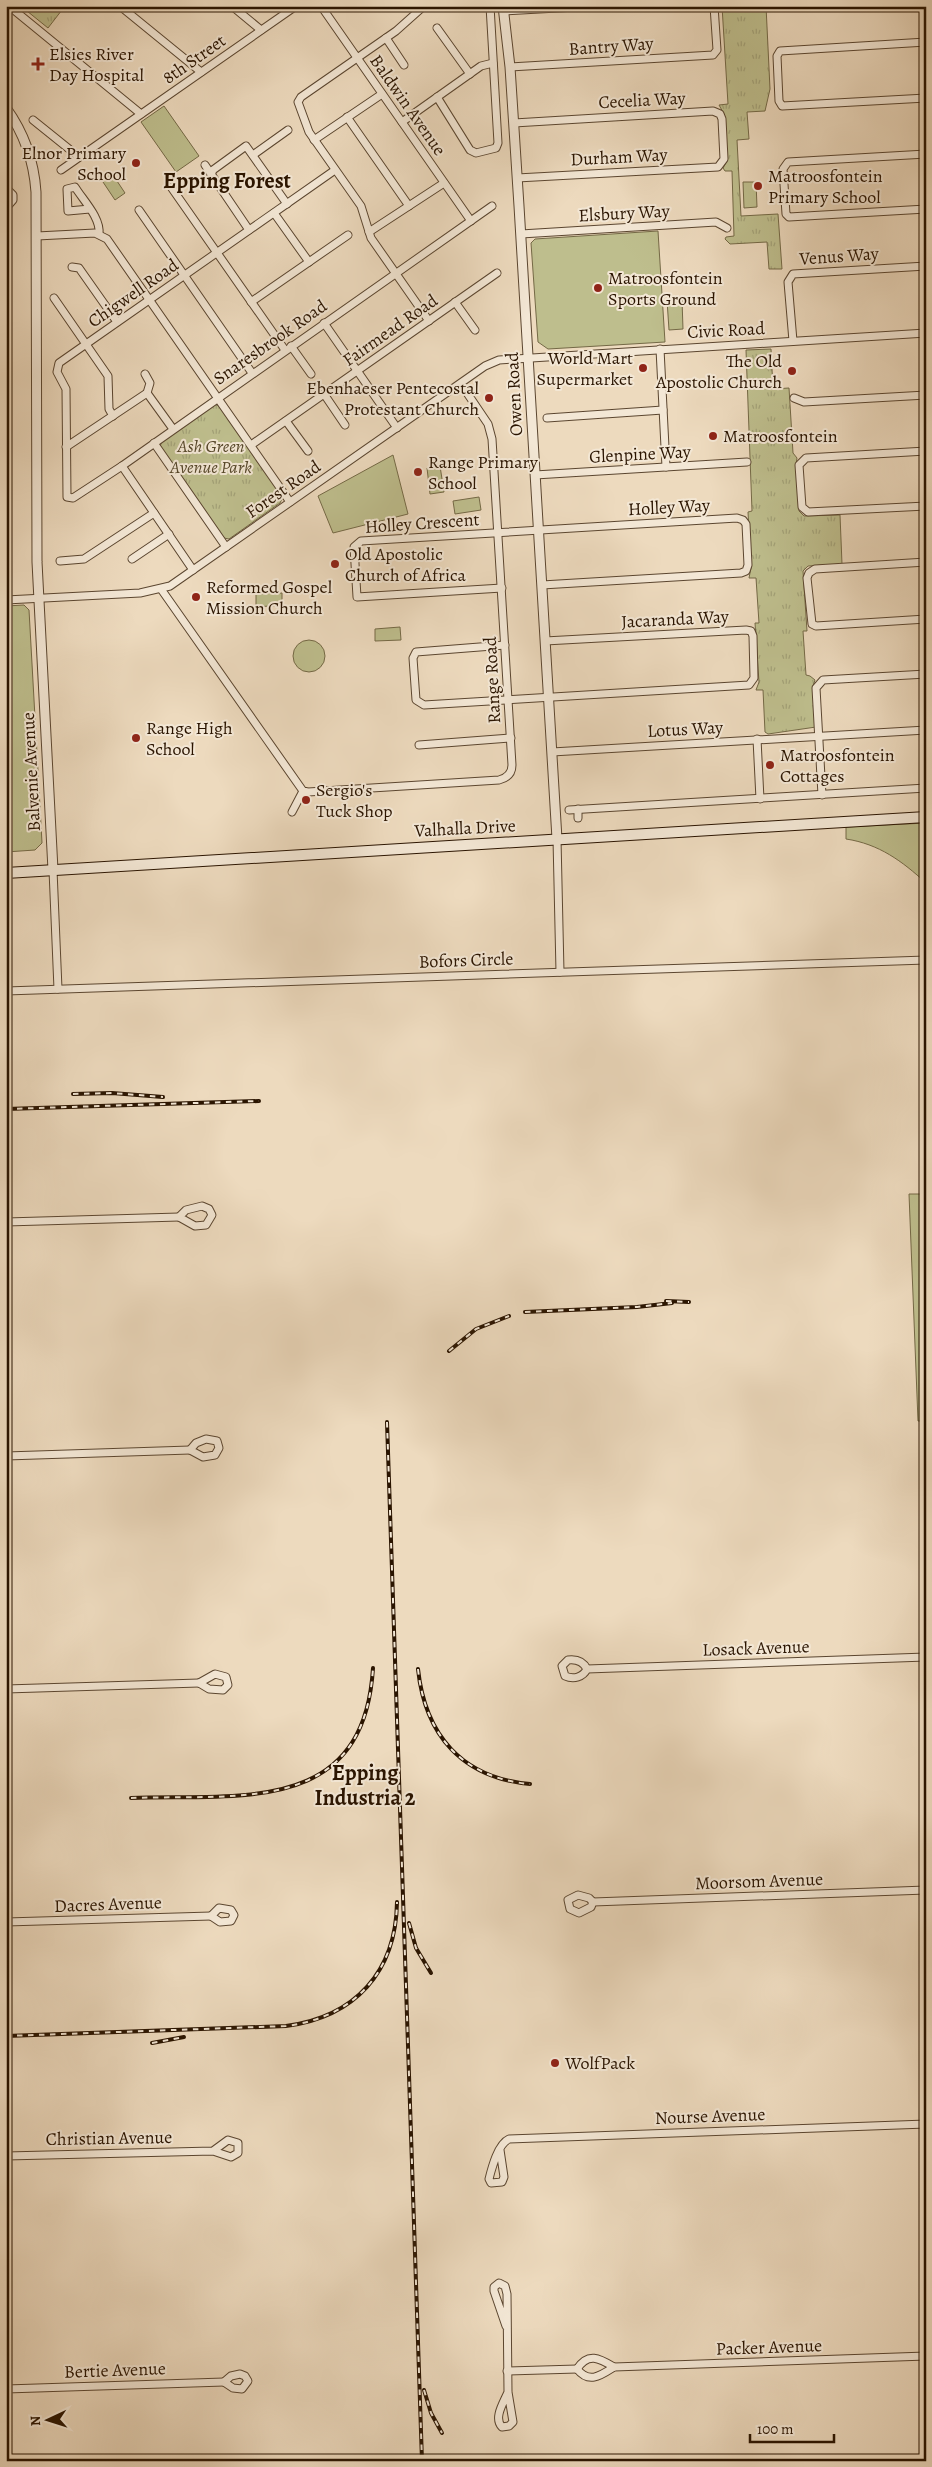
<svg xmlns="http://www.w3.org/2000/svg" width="932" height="2467" font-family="Alegreya,serif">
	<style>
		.grass { fill: #bebe8d; stroke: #746946 }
		.park { fill: url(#park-tufts); stroke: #746946 }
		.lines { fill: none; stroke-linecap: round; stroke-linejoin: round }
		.minor-casing { stroke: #5b4630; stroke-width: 9 }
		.tertiary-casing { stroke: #5b4630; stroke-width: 11 }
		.secondary-casing { stroke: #2a1400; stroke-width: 12 }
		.minor { stroke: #f3e7d5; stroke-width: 7 }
		.tertiary { stroke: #f3e7d5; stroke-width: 9 }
		.secondary { stroke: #f3e7d5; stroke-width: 10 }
		.rail-casing { stroke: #2a1400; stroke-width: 4 }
		.rail { stroke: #f3e7d5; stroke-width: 2; stroke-dasharray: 5.5; stroke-linecap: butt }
		.poi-dot { fill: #8f2418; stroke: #f3e7d5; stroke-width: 2 }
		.labels { text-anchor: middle; stroke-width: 4; stroke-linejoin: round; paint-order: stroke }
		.street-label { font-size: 18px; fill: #2a1400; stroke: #f3e7d5 }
		.poi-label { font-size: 18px; fill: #2a1400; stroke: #f3e7d5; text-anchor: start }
		.park-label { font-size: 18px; font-style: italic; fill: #56472a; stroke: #f3e7d5 }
		.district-label { font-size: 22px; font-weight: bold; fill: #2a1400; stroke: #f3e7d5 }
	</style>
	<defs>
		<pattern id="park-tufts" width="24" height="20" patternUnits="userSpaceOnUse" patternTransform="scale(1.25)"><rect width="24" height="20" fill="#bebe8d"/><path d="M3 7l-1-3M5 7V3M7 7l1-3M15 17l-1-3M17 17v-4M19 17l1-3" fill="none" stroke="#a3a278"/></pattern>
	</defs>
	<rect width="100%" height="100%" fill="#eddabe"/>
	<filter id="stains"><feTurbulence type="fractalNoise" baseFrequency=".004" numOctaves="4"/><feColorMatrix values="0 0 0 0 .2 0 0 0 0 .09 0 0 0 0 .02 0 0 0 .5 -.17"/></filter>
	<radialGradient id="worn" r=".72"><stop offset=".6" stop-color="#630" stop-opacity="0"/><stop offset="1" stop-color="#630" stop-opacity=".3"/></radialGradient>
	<g class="grass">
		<path d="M164,106L199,156L176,172L141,122Z"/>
		<path d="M111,172L125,193L115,200L101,179Z"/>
		<path d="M743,182H756L757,207L744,208Z"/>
		<path d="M658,231L665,342L548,349L538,342L531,243L535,239Z"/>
		<path d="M667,300H682L683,329L669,330Z"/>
		<path d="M393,455L408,514L333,533L318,496Z"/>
		<path d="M440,466L444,492L430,494L427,468Z"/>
		<path d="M479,497L481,510L455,514L453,501Z"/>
		<path d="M282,593V605L256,607V594Z"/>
		<path d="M24,605L29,610L42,843L35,850L6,852V606Z"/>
		<path d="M400,627L401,640L375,641V629Z"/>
		<circle cx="309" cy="656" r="16"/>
		<path d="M926,823V883C902,861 879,844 846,839V827Z"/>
		<path d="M909,1194H926V1421H918Z"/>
	</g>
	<g class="park">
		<path d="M31,6H65L48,28L27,11Z"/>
		<path d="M722,6H766L770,89L765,111L747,112L749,139L737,140L741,216L778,214L782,269H769L767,242L730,244L725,239L726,237L734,236L732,171H725L723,168L727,161L724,114L719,105L728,104Z"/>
		<path d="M771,349L773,389L789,388L793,453L797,458L796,465L799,511L804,516L840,515L842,564L808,566L803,571L807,631H803L806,675L810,676L815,680L813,686L816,727L768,734L765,732L763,690H756L759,682L755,623H759L756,578H749L751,568L748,512L752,511L746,350Z"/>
		<path d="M214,404L220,406L283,497L280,503L229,539L224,538L160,447L162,440Z"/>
	</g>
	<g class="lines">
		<defs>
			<g id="minor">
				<path d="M9,6L141,114"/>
				<path d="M120,6L201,72"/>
				<path d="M232,6L261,30"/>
				<path d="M321,6L471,221"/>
				<path d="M424,6L396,31L301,97L298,102L309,132L361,206L371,238L429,321"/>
				<path d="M504,11L594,6"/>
				<path d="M437,28L470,74"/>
				<path d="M386,38L404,65"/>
				<path d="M926,42L780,51L777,56L779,101L782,106L926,98"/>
				<path d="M510,67L713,55L717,50L714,6"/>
				<path d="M437,97L470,150L476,153L496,148L498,143L490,6"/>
				<path d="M347,117L409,206"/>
				<path d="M33,120L79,157"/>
				<path d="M402,122L481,66L493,63"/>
				<path d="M514,123L713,111L720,114L722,119L724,159L718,167L517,178"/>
				<path d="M314,140L382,94"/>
				<path d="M926,154L788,162L783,169L786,214L789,217L926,209"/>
				<path d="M253,155L288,130"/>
				<path d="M205,165L249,230"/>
				<path d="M61,170L296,6"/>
				<path d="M335,170L59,363L57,372L66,389L67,497L73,498L122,466L492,206"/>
				<path d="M211,175L213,170L246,146L287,204"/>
				<path d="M171,187L285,350"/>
				<path d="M6,188L13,195V200L6,208"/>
				<path d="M90,209L68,211L67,189L75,187C83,200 101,218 99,234"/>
				<path d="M139,210L252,373"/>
				<path d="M274,213L309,262"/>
				<path d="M369,232L444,183"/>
				<path d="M521,234L716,222L727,228"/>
				<path d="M37,236L95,233L107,239L290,502"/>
				<path d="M72,267L79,268L117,322"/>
				<path d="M54,298L108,376L109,409L113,416"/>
				<path d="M251,302L348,235"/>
				<path d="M455,302L475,330"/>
				<path d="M324,323L397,428"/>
				<path d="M793,341L788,282L793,274L926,266"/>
				<path d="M291,346L311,374"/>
				<path d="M660,349L666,467"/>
				<path d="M147,393L173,429"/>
				<path d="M324,394L345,425"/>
				<path d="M794,398L804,402L926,395"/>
				<path d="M547,418L663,410"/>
				<path d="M286,421L308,451"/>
				<path d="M154,443L226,547"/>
				<path d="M251,445L497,273"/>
				<path d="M66,447L147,393L150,383L145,374"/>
				<path d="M926,451L806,458L799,465L802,507L808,512L926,506"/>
				<path d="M122,466L193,570"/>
				<path d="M535,475L747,462"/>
				<path d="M132,559L169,534"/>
				<path d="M60,561L84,559L154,513"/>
				<path d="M926,562L815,569L809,573L807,578L812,624L816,626L926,619"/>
				<path d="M502,588L357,597L354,547L361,541L737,518L743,520L746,524L748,565L746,571L741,573L542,585"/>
				<path d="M161,589L303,791L308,792L499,780C507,778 512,773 512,765L492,439L488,424L461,384"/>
				<path d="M6,600L140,593L170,586L485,366L499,360L926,333"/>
				<path d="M505,645L416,652L413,658L416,700L424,705L749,685L754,678L753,636L751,631L746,630L545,641"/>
				<path d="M757,739L760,799"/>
				<path d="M419,745L511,738"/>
				<path d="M552,752L926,730"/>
				<path d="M822,795L816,688L823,680L926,674"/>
				<path d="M578,809V818"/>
				<path d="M569,810L926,788"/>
				<path d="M292,812L303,791"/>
				<path d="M557,839L560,972"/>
				<path d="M53,870L58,989"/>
				<path d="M6,991L926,960"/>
				<path d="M202,1206L209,1209L212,1215L206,1225L195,1226L179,1217L186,1210Z"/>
				<path d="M6,1222L179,1217"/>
				<path d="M206,1439L217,1441L219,1448L215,1455L203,1457L190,1450L196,1443Z"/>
				<path d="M6,1456L190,1450"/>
				<path d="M568,1660C576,1659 583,1661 587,1669C583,1677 574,1680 565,1676L562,1666Z"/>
				<path d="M587,1669L926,1657"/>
				<path d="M215,1674L226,1677L228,1685L223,1690L209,1689L199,1683Z"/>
				<path d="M6,1689L199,1683"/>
				<path d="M578,1895L589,1898L593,1902L591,1907L579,1913L570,1909L568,1900Z"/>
				<path d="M593,1902L926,1890"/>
				<path d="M219,1908L231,1910L234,1915L231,1921L220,1922L211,1916Z"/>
				<path d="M6,1922L211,1916"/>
				<path d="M500,2150L504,2177L502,2182L491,2183L489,2179C492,2167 498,2144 509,2139L926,2124"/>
				<path d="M6,2156L213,2151L231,2157L238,2153V2143L228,2140L213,2151"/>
				<path d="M506,2326L494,2291V2287L499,2283L505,2286L507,2294L508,2392L513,2422L509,2426L502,2427C493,2418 504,2402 508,2392"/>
				<path d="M577,2369C589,2384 600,2376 614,2367L926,2356"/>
				<path d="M577,2369C588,2352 599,2358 614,2367"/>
				<path d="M507,2371L577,2369"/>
				<path d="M240,2374L245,2376L248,2381L242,2389L233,2388L224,2382L231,2376Z"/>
				<path d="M6,2389L224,2382"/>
			</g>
			<g id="tertiary">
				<path d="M503,6L510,67L519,206L557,839"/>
				<path d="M6,108C24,133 34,162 36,192L37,562L53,870"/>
			</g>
			<path id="secondary" d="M6,873L926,817"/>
		</defs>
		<use href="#minor" class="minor-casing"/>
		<use href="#tertiary" class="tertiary-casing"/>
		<use href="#secondary" class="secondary-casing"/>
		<use href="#minor" class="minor"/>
		<use href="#tertiary" class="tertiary"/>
		<use href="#secondary" class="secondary"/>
		<defs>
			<g id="rail">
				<path d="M73,1094L112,1093L163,1097"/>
				<path d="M6,1109L259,1101"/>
				<path d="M666,1301L689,1302"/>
				<path d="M525,1312L637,1307L672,1303"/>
				<path d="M449,1351L476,1329L509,1316"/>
				<path d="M387,1422L422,2461"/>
				<path d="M418,1669C425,1735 462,1778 530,1784"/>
				<path d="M131,1798C240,1794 364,1816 373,1668"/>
				<path d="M409,1923L416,1948L431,1973"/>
				<path d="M6,2036L286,2026C355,2017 396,1972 397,1902"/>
				<path d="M152,2043L184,2037"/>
				<path d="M424,2390L431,2413L442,2433"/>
			</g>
		</defs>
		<use href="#rail" class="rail-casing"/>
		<use href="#rail" class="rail"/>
	</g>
	<g class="poi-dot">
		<path d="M35.5 56.5h5v5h5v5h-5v5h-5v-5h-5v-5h5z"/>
		<circle cx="136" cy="163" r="5"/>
		<circle cx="758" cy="186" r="5"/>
		<circle cx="598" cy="288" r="5"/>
		<circle cx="643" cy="368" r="5"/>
		<circle cx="792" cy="371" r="5"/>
		<circle cx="489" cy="398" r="5"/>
		<circle cx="713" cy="436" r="5"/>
		<circle cx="418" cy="472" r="5"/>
		<circle cx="335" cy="564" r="5"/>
		<circle cx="196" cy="597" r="5"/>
		<circle cx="136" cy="738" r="5"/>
		<circle cx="770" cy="765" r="5"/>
		<circle cx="306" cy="800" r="5"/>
		<circle cx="555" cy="2063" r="5"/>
	</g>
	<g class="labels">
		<g class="street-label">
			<text transform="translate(611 46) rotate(-4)" y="6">Bantry Way</text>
			<text transform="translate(194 59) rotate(-35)" y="6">8th Street</text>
			<text transform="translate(642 100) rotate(-3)" y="6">Cecelia Way</text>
			<text transform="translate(408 105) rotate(55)" y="6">Baldwin Avenue</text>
			<text transform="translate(619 157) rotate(-3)" y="6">Durham Way</text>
			<text transform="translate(624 213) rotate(-3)" y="6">Elsbury Way</text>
			<text transform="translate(839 256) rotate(-4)" y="6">Venus Way</text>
			<text transform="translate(133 293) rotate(-35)" y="6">Chigwell Road</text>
			<text transform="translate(390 330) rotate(-35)" y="6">Fairmead Road</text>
			<text transform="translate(726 330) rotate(-3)" y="6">Civic Road</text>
			<text transform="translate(270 342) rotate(-35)" y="6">Snaresbrook Road</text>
			<text transform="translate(514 394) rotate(-93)" y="6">Owen Road</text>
			<text transform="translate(640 454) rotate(-3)" y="6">Glenpine Way</text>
			<text transform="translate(283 489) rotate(-35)" y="6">Forest Road</text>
			<text transform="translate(669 507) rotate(-3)" y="6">Holley Way</text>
			<text transform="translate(422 523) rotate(-4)" y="6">Holley Crescent</text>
			<text transform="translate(675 619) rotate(-3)" y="6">Jacaranda Way</text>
			<text transform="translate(492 680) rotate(-93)" y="6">Range Road</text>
			<text transform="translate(685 729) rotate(-3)" y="6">Lotus Way</text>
			<text transform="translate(31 772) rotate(-93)" y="6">Balvenie Avenue</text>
			<text transform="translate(465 828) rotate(-3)" y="6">Valhalla Drive</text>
			<text transform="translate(466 960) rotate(-2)" y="6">Bofors Circle</text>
			<text transform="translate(756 1648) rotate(-2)" y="6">Losack Avenue</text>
			<text transform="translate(759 1881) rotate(-2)" y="6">Moorsom Avenue</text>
			<text transform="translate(108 1904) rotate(-2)" y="6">Dacres Avenue</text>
			<text transform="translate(710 2116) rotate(-2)" y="6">Nourse Avenue</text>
			<text transform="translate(109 2138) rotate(-1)" y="6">Christian Avenue</text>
			<text transform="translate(769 2347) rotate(-2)" y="6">Packer Avenue</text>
			<text transform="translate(115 2370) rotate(-2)" y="6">Bertie Avenue</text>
		</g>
		<g class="poi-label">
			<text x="49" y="60">Elsies River<tspan x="49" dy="21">Day Hospital</tspan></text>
			<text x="126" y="159" text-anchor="end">Elnor Primary<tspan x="126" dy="21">School</tspan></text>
			<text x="768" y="182">Matroosfontein<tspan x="768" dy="21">Primary School</tspan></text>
			<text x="608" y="284">Matroosfontein<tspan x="608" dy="21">Sports Ground</tspan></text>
			<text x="633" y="364" text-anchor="end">World Mart<tspan x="633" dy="21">Supermarket</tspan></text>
			<text x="782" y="367" text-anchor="end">The Old<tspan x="782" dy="21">Apostolic Church</tspan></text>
			<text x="479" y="394" text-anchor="end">Ebenhaeser Pentecostal<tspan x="479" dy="21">Protestant Church</tspan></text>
			<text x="723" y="442">Matroosfontein</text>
			<text x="428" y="468">Range Primary<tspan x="428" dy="21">School</tspan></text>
			<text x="345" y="560">Old Apostolic<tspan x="345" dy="21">Church of Africa</tspan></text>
			<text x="206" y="593">Reformed Gospel<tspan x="206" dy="21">Mission Church</tspan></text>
			<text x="146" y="734">Range High<tspan x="146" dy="21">School</tspan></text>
			<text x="780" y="761">Matroosfontein<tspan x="780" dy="21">Cottages</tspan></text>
			<text x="316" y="796">Sergio's<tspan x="316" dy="21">Tuck Shop</tspan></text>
			<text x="565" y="2069">WolfPack</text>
		</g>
		<g class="park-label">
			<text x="211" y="452">Ash Green<tspan x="211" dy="21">Avenue Park</tspan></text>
		</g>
		<g class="district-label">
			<text x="227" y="188">Epping Forest</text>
			<text x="365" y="1780">Epping<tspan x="365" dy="25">Industria 2</tspan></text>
		</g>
	</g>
	<rect width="932" height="2467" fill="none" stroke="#eddabe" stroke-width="25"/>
	<rect x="8" y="8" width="917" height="2452" fill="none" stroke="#2a1400" stroke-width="2.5"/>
	<rect x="12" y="12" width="907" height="2442" fill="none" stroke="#2a1400"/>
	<g transform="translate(48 2420) rotate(266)" stroke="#f3e7d5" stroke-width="4" paint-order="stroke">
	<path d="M0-4L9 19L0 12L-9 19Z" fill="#2a1400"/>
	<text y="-8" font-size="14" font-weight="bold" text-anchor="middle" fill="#2a1400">N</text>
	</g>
	<path d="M750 2434v8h84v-8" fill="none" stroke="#2a1400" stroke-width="2.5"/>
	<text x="757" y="2434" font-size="15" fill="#2a1400" stroke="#f3e7d5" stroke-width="4" paint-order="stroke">100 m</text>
	<rect width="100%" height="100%" filter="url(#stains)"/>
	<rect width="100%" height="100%" fill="url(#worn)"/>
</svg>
